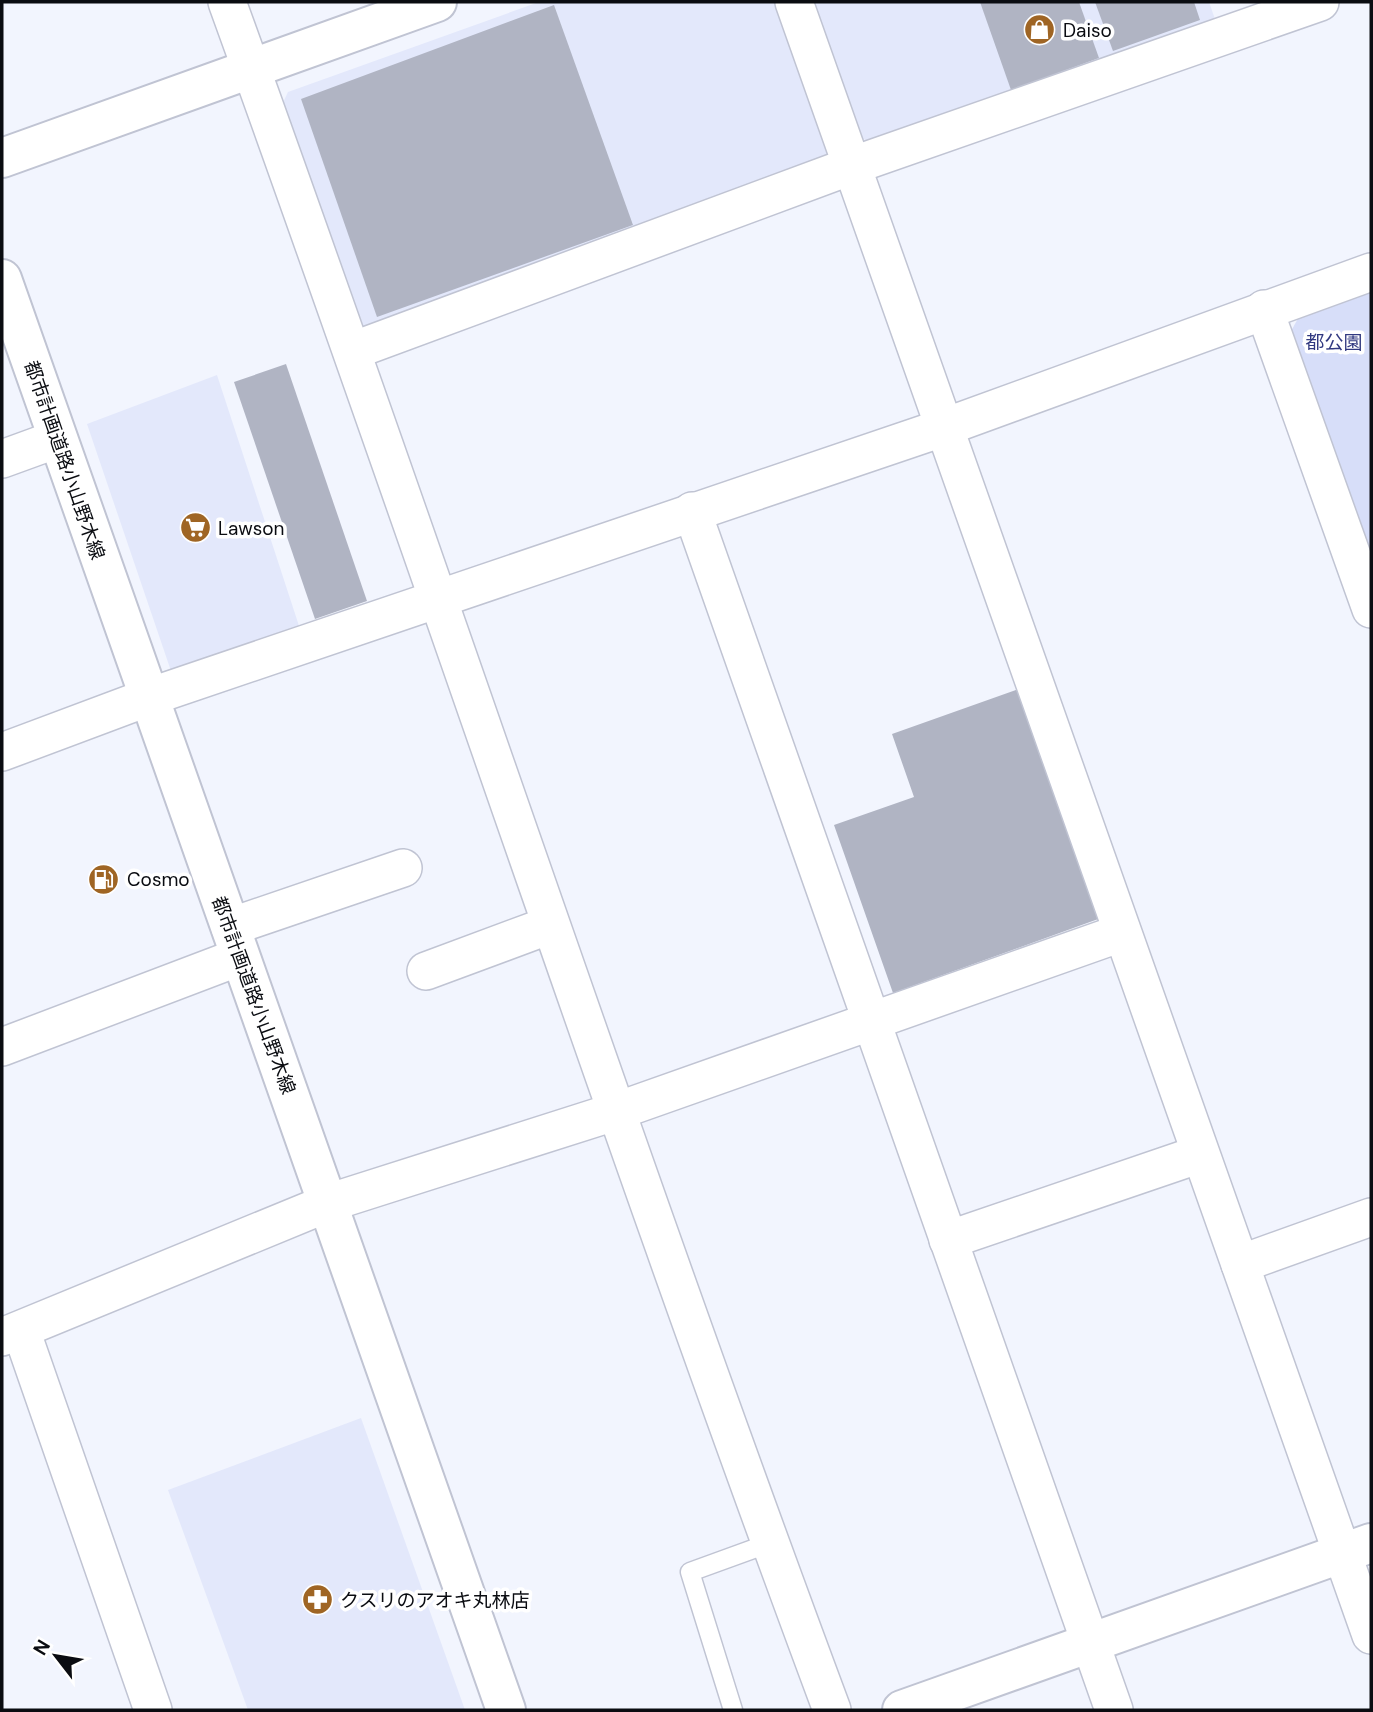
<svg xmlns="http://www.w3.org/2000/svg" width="1373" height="1712" font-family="'DM Sans','Noto Sans JP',sans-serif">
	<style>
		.built { fill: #e3e8fb }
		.green { fill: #d7def9 }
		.building { fill: #b0b4c3 }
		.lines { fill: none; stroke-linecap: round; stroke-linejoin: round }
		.lane-casing { stroke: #c0c4d3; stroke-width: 21 }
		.street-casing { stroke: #c0c4d3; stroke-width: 40 }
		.secondary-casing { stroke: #c0c4d3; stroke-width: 42 }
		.lane { stroke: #fff; stroke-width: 18 }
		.street { stroke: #fff; stroke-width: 37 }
		.secondary { stroke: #fff; stroke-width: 38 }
		.labels { text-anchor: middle; stroke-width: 7; stroke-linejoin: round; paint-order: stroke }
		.poi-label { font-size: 19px; fill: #0a0c11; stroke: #fff; text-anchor: start }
		.park-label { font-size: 19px; fill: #313980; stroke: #fff }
		.street-label { font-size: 19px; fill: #0a0c11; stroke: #fff }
	</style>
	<rect width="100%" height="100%" fill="#f2f5fe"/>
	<g class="built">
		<path d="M539,2H779L830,148L822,164L368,330L353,321L280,109L288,92Z"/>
		<path d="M809,2H1209L1217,25L882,146L855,136Z"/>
		<path d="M217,375L301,632L171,671L87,424Z"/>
		<path d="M361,1418L465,1710H248L168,1490Z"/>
	</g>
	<path class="green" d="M1371,288V549L1366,547L1290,333L1301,313Z"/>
	<g class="building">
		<path d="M980,2H1079L1099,58L1011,90Z"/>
		<path d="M1095,2H1194L1200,20L1113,51Z"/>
		<path d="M554,5L633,225L377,317L301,99Z"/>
		<path d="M286,364L367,601L315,619L234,382Z"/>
		<path d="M1019,689L1101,918L893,993L834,825L914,797L892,734Z"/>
	</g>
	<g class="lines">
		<defs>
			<path id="lane" d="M733,1710L690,1572L770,1543"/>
			<g id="street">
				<path d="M227,2C433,570 621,1144 832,1710"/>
				<path d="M794,2L1371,1635"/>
				<path d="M1264,309L1371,609"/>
				<path d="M352,351L851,166L1320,2"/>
				<path d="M2,459L57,439"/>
				<path d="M692,511L1114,1710"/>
				<path d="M2,752L149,697L945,427L1371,272"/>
				<path d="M230,927L403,868"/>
				<path d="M426,971L550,925"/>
				<path d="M2,1047L239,957"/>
				<path d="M948,1240L1200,1154"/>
				<path d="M1240,1264L1371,1217"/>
				<path d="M21,1330L153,1710"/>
				<path d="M2,1337L328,1203L617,1111L1121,933"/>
			</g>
			<g id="secondary">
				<path d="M2,158L437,2"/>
				<path d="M2,279L506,1710"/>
				<path d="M902,1710L1371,1543"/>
			</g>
		</defs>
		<use href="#lane" class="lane-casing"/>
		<use href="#street" class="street-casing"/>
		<use href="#secondary" class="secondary-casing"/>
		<use href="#lane" class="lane"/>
		<use href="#street" class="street"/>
		<use href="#secondary" class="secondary"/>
	</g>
	<defs>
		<symbol id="shop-disc" viewBox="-11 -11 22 22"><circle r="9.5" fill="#9f6524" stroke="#fff"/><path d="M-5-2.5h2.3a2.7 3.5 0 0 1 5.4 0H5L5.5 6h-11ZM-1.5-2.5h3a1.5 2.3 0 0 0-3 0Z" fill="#fff"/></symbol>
		<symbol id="supermarket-disc" viewBox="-11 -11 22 22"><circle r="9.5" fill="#9f6524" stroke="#fff"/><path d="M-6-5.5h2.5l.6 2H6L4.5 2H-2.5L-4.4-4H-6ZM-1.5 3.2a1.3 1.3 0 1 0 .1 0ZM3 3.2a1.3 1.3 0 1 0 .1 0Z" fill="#fff"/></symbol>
		<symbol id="fuel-disc" viewBox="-11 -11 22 22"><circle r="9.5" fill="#9f6524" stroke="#fff"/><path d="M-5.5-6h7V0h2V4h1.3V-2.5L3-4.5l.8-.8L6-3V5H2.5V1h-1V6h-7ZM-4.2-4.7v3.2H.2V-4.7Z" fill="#fff"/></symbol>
		<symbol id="pharmacy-disc" viewBox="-11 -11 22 22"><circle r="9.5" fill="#9f6524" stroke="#fff"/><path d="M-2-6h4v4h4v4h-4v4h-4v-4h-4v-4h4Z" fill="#fff"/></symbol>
	</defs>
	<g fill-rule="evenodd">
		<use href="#shop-disc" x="1022" y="12" width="35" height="35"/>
		<use href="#supermarket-disc" x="178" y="510" width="35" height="35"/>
		<use href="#fuel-disc" x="86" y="862" width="35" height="35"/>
		<use href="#pharmacy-disc" x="300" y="1582" width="35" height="35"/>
	</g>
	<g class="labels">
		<g class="poi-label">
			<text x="1063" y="37">Daiso</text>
			<text x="218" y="535">Lawson</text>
			<text x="127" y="886">Cosmo</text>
			<text x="340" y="1607">クスリのアオキ丸林店</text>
		</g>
		<g class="park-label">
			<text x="1334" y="349">都公園</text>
		</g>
		<g class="street-label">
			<text transform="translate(65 460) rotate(71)" y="7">都市計画道路小山野木線</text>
			<text transform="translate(254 995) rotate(70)" y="7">都市計画道路小山野木線</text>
		</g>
	</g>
	<rect width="1373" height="1712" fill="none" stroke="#0a0c11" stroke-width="7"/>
	<g transform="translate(56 1656) rotate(301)" stroke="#ffffff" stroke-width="5" paint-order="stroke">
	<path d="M0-5L12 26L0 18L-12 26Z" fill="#0a0c11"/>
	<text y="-10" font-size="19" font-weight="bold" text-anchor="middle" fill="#0a0c11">N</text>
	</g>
</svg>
